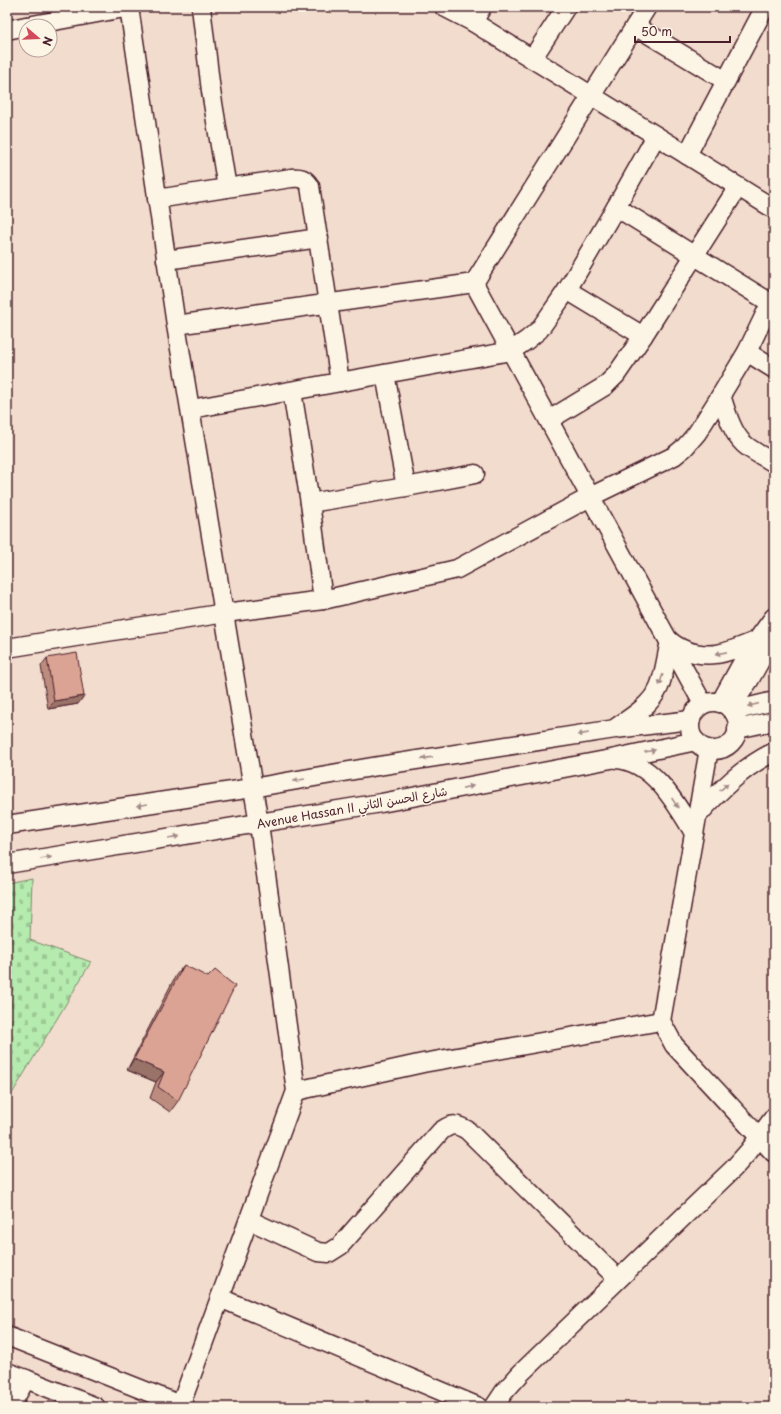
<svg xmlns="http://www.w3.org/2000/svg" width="781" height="1414" font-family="'Playpen Sans','Playpen Sans Arabic',sans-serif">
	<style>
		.cemetery { fill: url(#cemetery-stones); stroke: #80856c }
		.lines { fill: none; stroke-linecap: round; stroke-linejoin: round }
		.minor-casing { stroke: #4a1f2b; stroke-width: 21 }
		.minor { stroke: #fcf5e5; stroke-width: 18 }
		.wall { fill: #bc8c7f; stroke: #4a1f2b }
		.shaded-wall { fill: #997268; stroke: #4a1f2b }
		.building { fill: #dba394; stroke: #4a1f2b }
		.oneway { fill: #a38a88 }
		.labels { text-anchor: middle; stroke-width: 3; stroke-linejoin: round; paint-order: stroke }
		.street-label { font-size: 12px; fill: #4a1f2b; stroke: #fcf5e5 }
	</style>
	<defs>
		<pattern id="cemetery-stones" width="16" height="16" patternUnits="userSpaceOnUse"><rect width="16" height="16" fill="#b5ebae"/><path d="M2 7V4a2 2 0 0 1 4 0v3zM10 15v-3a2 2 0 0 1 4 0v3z" fill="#9dc996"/></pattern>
	</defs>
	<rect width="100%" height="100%" fill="#f2dccd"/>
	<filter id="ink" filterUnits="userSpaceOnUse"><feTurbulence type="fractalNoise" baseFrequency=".025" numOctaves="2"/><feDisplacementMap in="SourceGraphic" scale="8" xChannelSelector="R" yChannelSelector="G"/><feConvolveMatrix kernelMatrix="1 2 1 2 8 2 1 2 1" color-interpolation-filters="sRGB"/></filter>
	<g filter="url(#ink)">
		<path class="cemetery" d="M32,878L30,940L91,962L7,1102V883Z"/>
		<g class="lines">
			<defs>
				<g id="minor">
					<path d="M129,7L176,325L259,824L296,1091L181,1404"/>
					<path d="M201,7L211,91L227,188"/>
					<path d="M444,7L473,22L774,209"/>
					<path d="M473,22L482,7"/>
					<path d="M27,26L130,7"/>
					<path d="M635,26L726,81"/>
					<path d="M7,30L26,26"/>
					<path d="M532,59L566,7"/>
					<path d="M687,155L765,7"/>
					<path d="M157,199L291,178C300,177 305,178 310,186L340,382"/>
					<path d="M616,207L774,305"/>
					<path d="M166,260L319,238"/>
					<path d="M474,283L703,704"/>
					<path d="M474,283L647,7"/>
					<path d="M567,290L643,336"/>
					<path d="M176,325L474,283"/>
					<path d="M747,352L774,369"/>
					<path d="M385,374L406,487"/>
					<path d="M292,391L310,503L323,600"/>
					<path d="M721,395C726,411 732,433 744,444C753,452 765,457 774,463"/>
					<path d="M191,409L511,351L527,340L539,330L549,316L567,290L616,207L656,136"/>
					<path d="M549,420L605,386L616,375L643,336L738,187"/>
					<path d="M310,503L406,487L475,474"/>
					<path d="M669,640C674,645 678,647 685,650C712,661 733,650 758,640"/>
					<path d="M7,648L225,613L323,600L457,569L590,497L674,456L685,447L697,433L721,395L747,352L770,304"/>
					<circle cx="714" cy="726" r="24"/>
					<path d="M720,703L747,654L774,617"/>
					<path d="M730,709L750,679L774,636"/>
					<path d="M733,711L774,701"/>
					<path d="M617,727C633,716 651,705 659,687C665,673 666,657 670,642"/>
					<path d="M737,729L774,721"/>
					<path d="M709,749L661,1021L674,1045L774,1153"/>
					<path d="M616,759C653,761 677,805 694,833"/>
					<path d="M697,816C720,790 743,767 774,752"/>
					<path d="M7,825L252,788L372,767L615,729L691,720"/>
					<path d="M7,864L381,803L611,759L696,741"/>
					<path d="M296,1091L423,1063L661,1021"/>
					<path d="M249,1220L318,1252L329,1253L340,1246L441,1131C452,1123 456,1124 467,1130L618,1279"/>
					<path d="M220,1298L479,1407"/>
					<path d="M7,1336L186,1407"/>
					<path d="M7,1372L26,1379"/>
					<path d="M10,1407L26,1379L96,1407"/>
					<path d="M494,1407L504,1392L521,1373L733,1169L749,1151L774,1117"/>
				</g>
			</defs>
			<use href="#minor" class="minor-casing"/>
			<use href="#minor" class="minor"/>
		</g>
		<g class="wall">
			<path d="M47,658L78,704L48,709L41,666Z"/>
			<path d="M184,965L178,1101L170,1112L150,1098L156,1082L127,1070L176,975Z"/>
		</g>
		<g class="shaded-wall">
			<path d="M84,696L78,704L48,709L54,701Z"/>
			<path d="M134,1059L164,1072L156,1082L127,1070Z"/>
		</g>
		<g class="building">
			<path d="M77,653L84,696L54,701L47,658Z"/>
			<path d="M184,965L208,977L215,970L235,986L178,1101L158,1087L164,1072L134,1059Z"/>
		</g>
		<defs><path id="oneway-solid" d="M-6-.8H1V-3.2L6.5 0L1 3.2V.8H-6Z"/></defs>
		<g class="oneway">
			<use href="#oneway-solid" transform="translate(721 653) rotate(169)"/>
			<use href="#oneway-solid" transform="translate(661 680) rotate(108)"/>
			<use href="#oneway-solid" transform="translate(753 705) rotate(167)"/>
			<use href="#oneway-solid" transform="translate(583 734) rotate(171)"/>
			<use href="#oneway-solid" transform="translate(650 751) rotate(-12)"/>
			<use href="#oneway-solid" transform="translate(427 758) rotate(172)"/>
			<use href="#oneway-solid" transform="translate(299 780) rotate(170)"/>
			<use href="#oneway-solid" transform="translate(468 787) rotate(-11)"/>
			<use href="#oneway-solid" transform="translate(724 787) rotate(-44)"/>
			<use href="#oneway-solid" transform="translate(675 803) rotate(56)"/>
			<use href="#oneway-solid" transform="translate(142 805) rotate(171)"/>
			<use href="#oneway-solid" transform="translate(174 837) rotate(-9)"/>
			<use href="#oneway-solid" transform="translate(46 858) rotate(-9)"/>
		</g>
	</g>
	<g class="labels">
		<g class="street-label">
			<text transform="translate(352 808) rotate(-10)" y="4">Avenue Hassan II شارع الحسن الثاني</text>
		</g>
	</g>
	<rect width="781" height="1414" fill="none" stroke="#fcf5e5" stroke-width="24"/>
	<rect x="12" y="12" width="757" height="1390" fill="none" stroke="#4a1f2b" stroke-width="1.5" filter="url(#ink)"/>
	<g transform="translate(38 38) rotate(109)"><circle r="19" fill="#fcf5e5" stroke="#b59f9b"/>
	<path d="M0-3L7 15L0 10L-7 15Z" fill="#d1495b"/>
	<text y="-6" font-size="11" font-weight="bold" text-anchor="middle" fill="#4a1f2b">N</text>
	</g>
	<path d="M635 36v6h95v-6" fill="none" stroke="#4a1f2b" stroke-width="2"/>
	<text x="641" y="36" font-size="12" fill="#4a1f2b" stroke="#fcf5e5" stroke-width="3" paint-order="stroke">50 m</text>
</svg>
